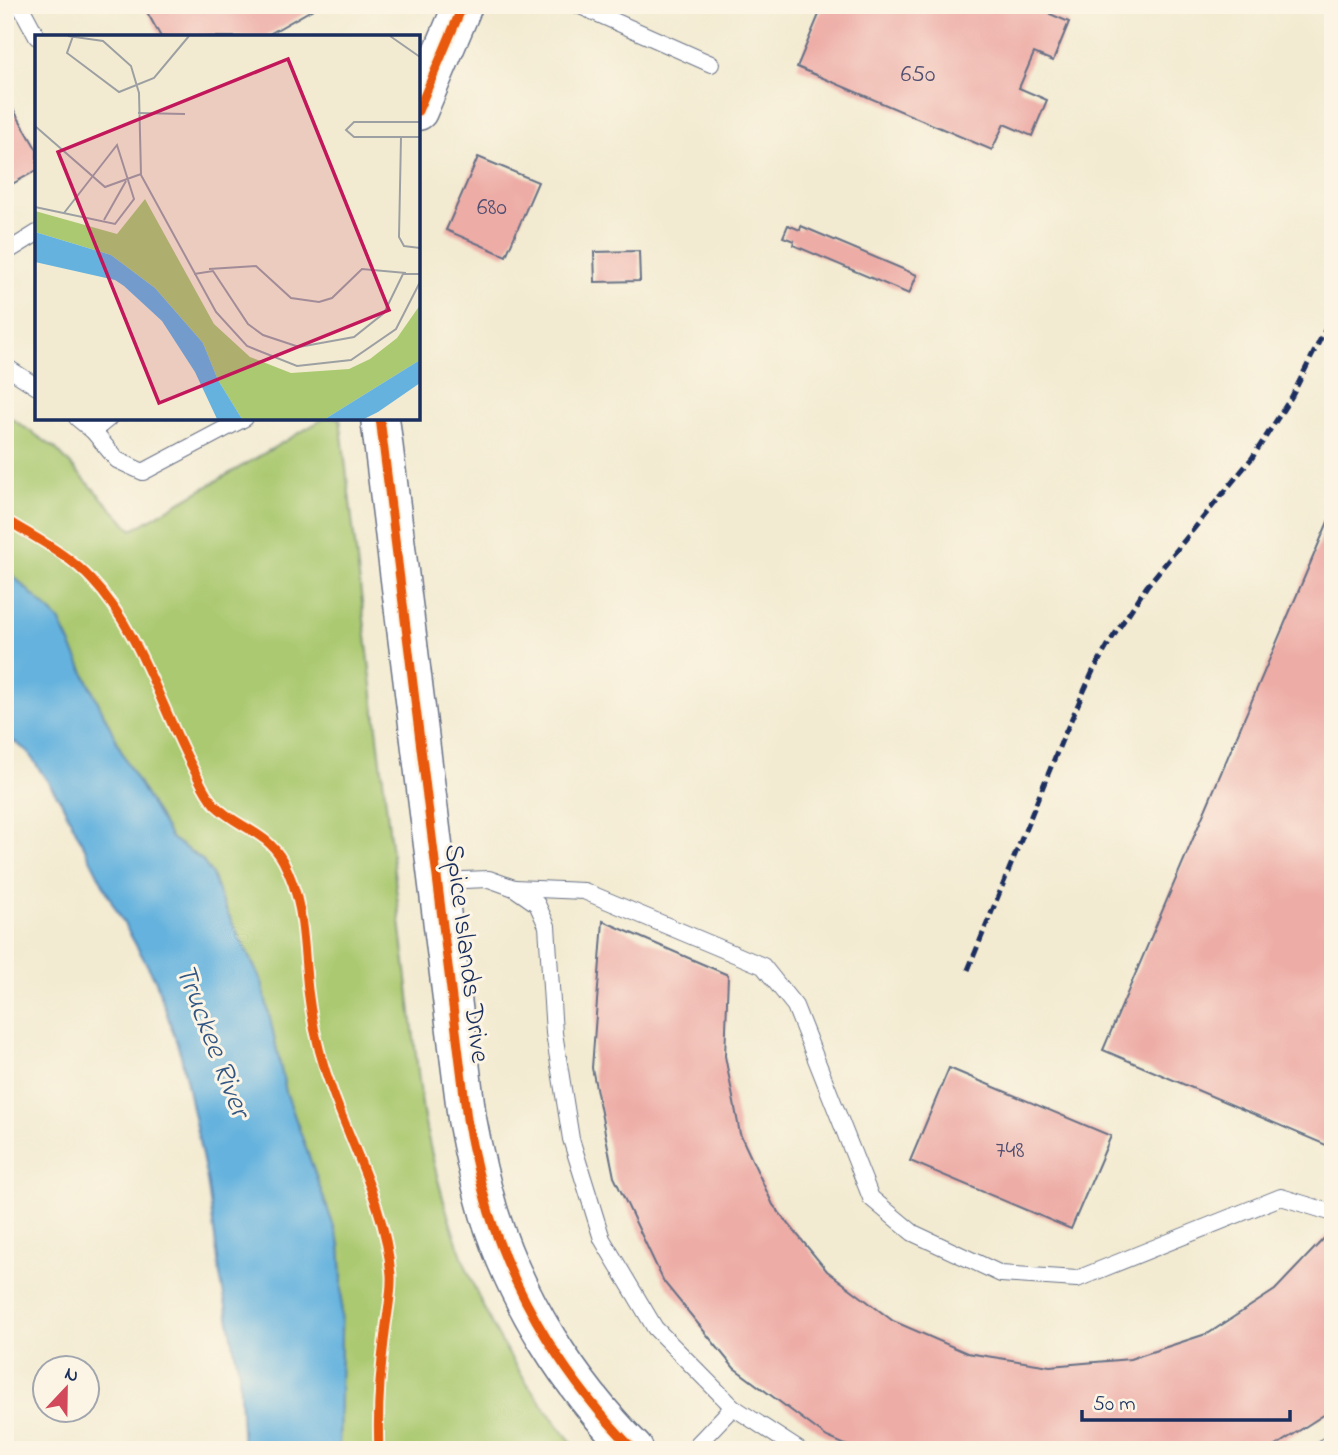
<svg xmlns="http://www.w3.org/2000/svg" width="1338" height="1455" font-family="'Indie Flower',sans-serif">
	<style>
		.green { fill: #abc971; stroke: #637c68; stroke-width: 2 }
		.water { fill: #65b2de; stroke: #40709e; stroke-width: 2 }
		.building { fill: #edaca6 }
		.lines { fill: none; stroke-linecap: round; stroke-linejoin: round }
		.lane-casing { stroke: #677186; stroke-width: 18 }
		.secondary-casing { stroke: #677186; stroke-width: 41 }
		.lane { stroke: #fff; stroke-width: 16 }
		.secondary { stroke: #fff; stroke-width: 38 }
		.rail { stroke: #1b2f5e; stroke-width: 5; stroke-dasharray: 10 5; stroke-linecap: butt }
		.cycleway-casing { stroke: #fcf5e5; stroke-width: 13 }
		.cycleway { stroke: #e8590c; stroke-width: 9 }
		.labels { text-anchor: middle; stroke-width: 6; stroke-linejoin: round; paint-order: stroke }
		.number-label { font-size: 24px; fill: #504e70 }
		.street-label { font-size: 28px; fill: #1b2f5e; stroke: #fcf5e5 }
		.water-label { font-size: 30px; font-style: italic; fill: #315684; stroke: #fcf5e5 }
		.inset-road { fill: none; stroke: #9da0a3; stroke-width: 2 }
		.view { fill: #c2185b; fill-opacity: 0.15; stroke: #c2185b; stroke-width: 3.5 }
		.inset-edge { fill: none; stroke: #1b2f5e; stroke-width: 3.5 }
	</style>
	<rect width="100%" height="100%" fill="#fcf5e5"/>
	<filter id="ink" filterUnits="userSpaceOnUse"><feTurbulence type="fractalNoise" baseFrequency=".0143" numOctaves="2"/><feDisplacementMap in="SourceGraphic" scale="14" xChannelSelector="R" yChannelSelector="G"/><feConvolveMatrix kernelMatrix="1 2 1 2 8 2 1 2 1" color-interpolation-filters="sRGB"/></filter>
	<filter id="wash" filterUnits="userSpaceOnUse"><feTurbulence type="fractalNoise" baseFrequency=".00686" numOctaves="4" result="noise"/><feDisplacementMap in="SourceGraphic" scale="28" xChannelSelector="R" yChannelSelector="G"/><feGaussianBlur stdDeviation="1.57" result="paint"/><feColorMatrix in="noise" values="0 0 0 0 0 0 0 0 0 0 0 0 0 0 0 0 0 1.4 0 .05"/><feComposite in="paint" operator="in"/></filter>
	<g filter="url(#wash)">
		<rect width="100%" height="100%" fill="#f3ebd1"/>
		<path class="green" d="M5,414L55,448L132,530L325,418H340L423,1113C440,1200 466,1287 514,1363C533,1394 555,1422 578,1450H339L342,1279L340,1244L286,1092L262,982L221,900L212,875L202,860L171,838L128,765L59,620L5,568Z"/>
		<path class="water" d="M5,568L59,620L128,765L171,838L202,860L212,875L221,900L262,982L286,1092L340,1244L342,1279L339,1450H243L239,1373L220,1275L207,1180L181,1055L155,979L113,904L61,801L27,751L5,735Z"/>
		<g id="blocks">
			<g class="building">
				<path d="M143,5H320L264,37H161Z"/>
				<path d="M823,5H1054L1050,14L1069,22L1053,61L1034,53L1019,88L1047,100L1032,136L1004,124L992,150L797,67Z"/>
				<path d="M5,95L37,150V170L5,188Z"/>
				<path d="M478,157L538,182L506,256L446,230Z"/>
				<path d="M788,225L800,230L801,226L917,275L909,294L793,245L794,241L783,237Z"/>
				<path d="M639,251L640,281L595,282L594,252Z"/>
				<path d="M1333,510V1148L1103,1050Z"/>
				<path d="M603,921L728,975L725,1056L740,1134L773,1205L827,1271L893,1321L967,1353L1050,1366L1130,1359L1209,1333L1275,1290L1331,1231L1333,1409L1269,1450H857L827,1437L734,1368L664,1282L614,1177L592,1068Z"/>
				<path d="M949,1068L1111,1136L1071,1229L910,1161Z"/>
			</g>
		</g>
	</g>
	<g filter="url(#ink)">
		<use href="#blocks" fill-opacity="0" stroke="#677186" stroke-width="2"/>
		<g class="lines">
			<defs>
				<g id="lane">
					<path d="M20,5L37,37"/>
					<path d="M578,5L711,64"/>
					<path d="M5,253L37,233"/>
					<path d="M5,366L37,387"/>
					<path d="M77,418L93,431L117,460L143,472L245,418"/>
					<path d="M93,431L109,418"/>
					<path d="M438,881L489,879L514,888L537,904L547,926L554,1033L571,1139L602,1239L655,1328L733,1407L799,1450"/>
					<path d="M514,888L584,891L763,966L795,1006L871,1198L913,1233L1001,1274L1077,1279L1281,1197L1333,1213"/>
					<path d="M692,1450L733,1407"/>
					<path d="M1320,1450L1333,1441"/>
				</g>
				<g id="secondary">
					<path d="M418,111L463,5"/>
					<path d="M380,418L467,1119C473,1151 480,1182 489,1213C517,1302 569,1384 634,1450"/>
				</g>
			</defs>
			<use href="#lane" class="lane-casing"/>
			<use href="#secondary" class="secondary-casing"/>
			<use href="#lane" class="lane"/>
			<use href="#secondary" class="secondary"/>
			<path class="rail" d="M968,970L1062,740L1093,671L1111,640L1147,586L1252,458L1292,396L1333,314"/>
			<defs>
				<g id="cycleway">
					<path d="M418,111L463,5"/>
					<path d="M380,418L467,1119C473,1151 480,1182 489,1213C517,1302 569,1384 634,1450"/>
					<path d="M5,519C35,538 68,554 92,580C140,630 162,711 195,772C200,782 206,795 214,804C235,827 266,830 283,861C305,902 303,944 308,990C312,1024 321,1061 333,1093C355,1153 386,1210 391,1275C392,1294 387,1314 385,1333C380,1372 377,1410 379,1450"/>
				</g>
			</defs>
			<use href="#cycleway" class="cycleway-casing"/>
			<use href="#cycleway" class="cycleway"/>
		</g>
	</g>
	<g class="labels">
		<g class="number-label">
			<text x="918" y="81">650</text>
			<text x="492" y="214">680</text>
			<text x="1010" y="1157">748</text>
		</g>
		<g class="street-label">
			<text transform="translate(469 953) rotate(83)" y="10">Spice Islands Drive</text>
		</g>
		<g class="water-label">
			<text transform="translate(214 1040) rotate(69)" y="10">Truckee River</text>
		</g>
	</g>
	<g transform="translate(35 35)">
		<rect width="385" height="385" fill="#f3ebd1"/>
		<path d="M110,164L179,289L215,322L256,338L314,334L335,324L362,303L385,270V325L290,384H207L183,345L168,308L120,253L76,220L0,197V176L82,199Z" fill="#abc971"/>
		<path d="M0,197L76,220L120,253L168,308L183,345L207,384H182L160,337L127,286L89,251L80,245L0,227ZM385,325V348L343,377L329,384H290Z" fill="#65b2de"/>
		<path class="inset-road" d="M33,1L68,6L96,31L104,58L106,140L181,277L212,311L262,331L316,325L361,294L385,247M38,1L32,18L84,57L119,43L154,1M355,1L385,22M103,78L150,79M385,87H319L311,95L319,102H385M0,91L70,152L106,139M366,102L364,202L369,211L385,213M0,172L80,189L99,164L82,110L29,178M69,185L91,146M174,234L221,231L256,263L284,267L297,263L327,234L371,238M159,239L178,236L213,289L228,300L264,312L319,302L349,278L368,239H385"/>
		<path class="view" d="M253,24L354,275L124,368L23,117Z"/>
		<rect width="385" height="385" class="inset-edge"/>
	</g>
	<rect width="1338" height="1455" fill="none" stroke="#fcf5e5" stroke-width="28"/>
	<g transform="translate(66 1389) rotate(22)"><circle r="33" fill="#fcf5e5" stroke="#a2a6af" stroke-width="2"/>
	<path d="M0-5L12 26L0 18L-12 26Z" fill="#d1495b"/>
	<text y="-10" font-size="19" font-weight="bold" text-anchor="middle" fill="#1b2f5e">N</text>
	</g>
	<path d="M1082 1410v10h208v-10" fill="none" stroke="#1b2f5e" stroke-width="3.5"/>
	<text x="1093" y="1410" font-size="21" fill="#1b2f5e" stroke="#fcf5e5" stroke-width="5" paint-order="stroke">50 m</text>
</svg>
